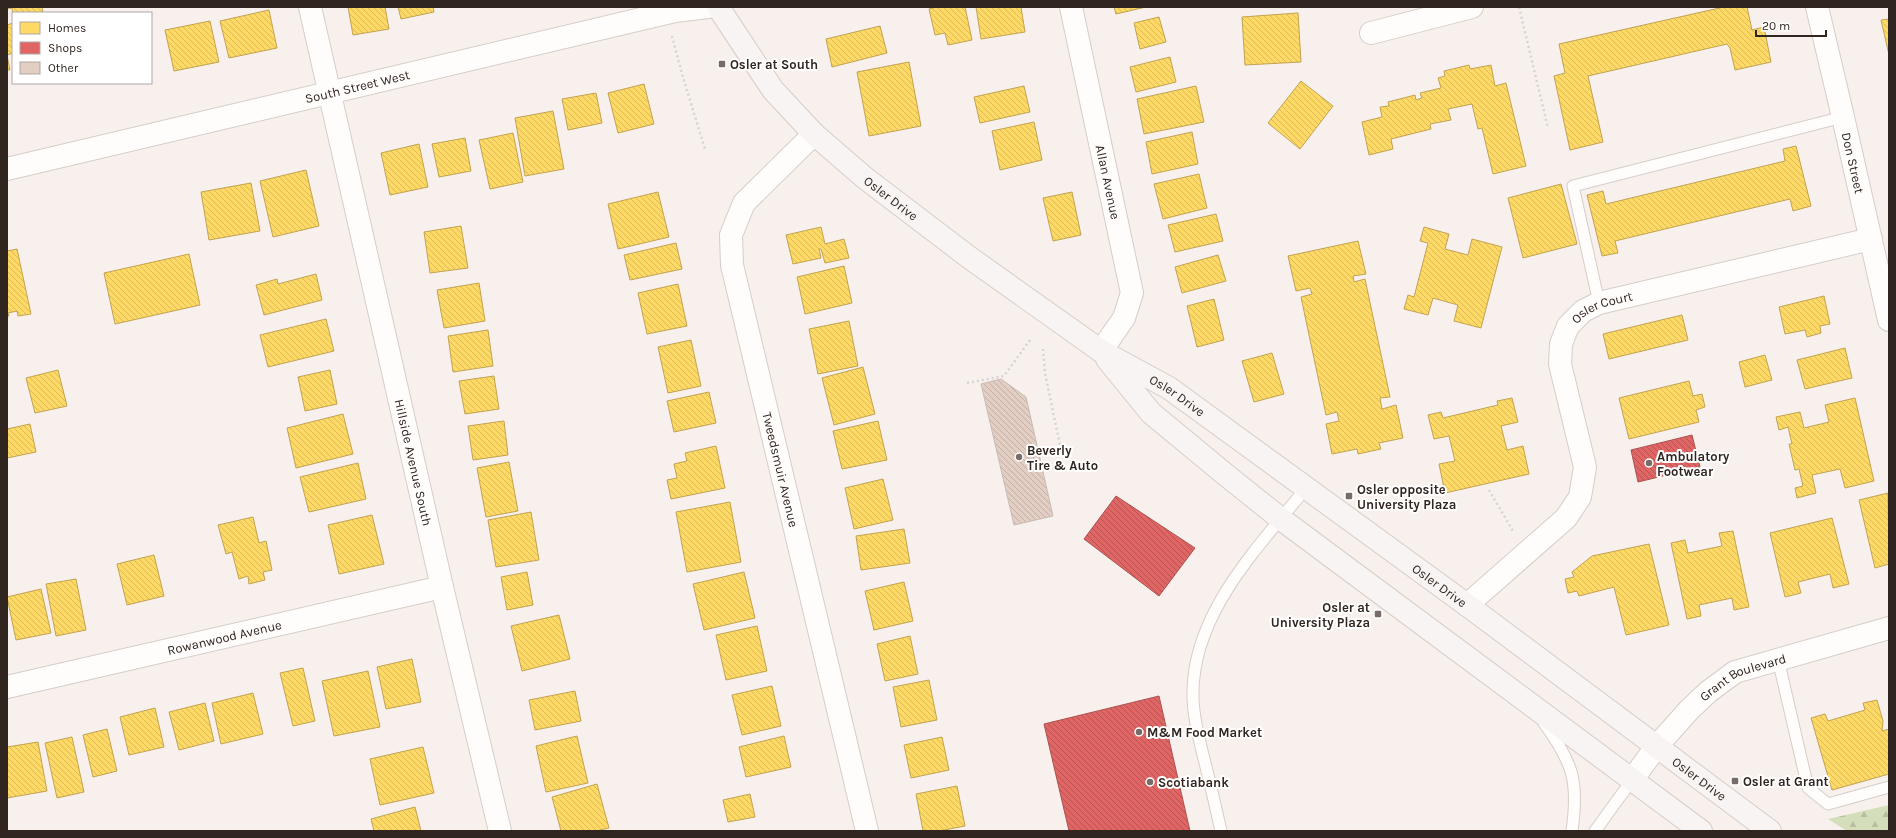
<svg xmlns="http://www.w3.org/2000/svg" width="1896" height="838" font-family="Karla,sans-serif">
	<style>
		.forest { fill: url(#forest-firs) }
		.homes { fill: url(#homes-back-hatch); stroke: #c1a351 }
		.shops { fill: url(#shops-back-hatch); stroke: #ac5251 }
		.building { fill: url(#building-back-hatch); stroke: #c5bcb7 }
		.lines { fill: none; stroke-linecap: round; stroke-linejoin: round }
		.service-casing { stroke: #d6cdc8; stroke-width: 13 }
		.minor-casing { stroke: #d6cdc8; stroke-width: 24 }
		.tertiary-casing { stroke: #d6cdc8; stroke-width: 24 }
		.secondary-casing { stroke: #d6cdc8; stroke-width: 24 }
		.path { stroke: #d6d3d3; stroke-width: 2.5; stroke-dasharray: 2 3; stroke-linecap: butt }
		.service { stroke: #fefdfc; stroke-width: 11 }
		.minor { stroke: #fefdfc; stroke-width: 22 }
		.tertiary { stroke: #fefdfc; stroke-width: 22 }
		.secondary { stroke: #f8f4f3; stroke-width: 22 }
		.poi-dot { fill: #776c67; stroke: #fff; stroke-width: 1.5 }
		.labels { text-anchor: middle; stroke-width: 4; stroke-linejoin: round; paint-order: stroke }
		.poi-label { font-size: 13px; font-weight: bold; fill: #31251f; stroke: #fff; text-anchor: start }
		.street-label { font-size: 13px; fill: #31251f; stroke: #fff }
	</style>
	<defs>
		<pattern id="forest-firs" width="22" height="20" patternUnits="userSpaceOnUse"><rect width="22" height="20" fill="#d5deba"/><path d="M5 1l3.5 6h-7zM16 11l3.5 6h-7z" fill="#b7be9f"/></pattern>
		<pattern id="homes-back-hatch" width="6" height="6" patternUnits="userSpaceOnUse"><rect width="6" height="6" fill="#ffd966"/><path d="M-1 5l2 2M0 0l6 6M5-1l2 2" fill="none" stroke="#dbba58"/></pattern>
		<pattern id="shops-back-hatch" width="6" height="6" patternUnits="userSpaceOnUse"><rect width="6" height="6" fill="#e06666"/><path d="M-1 5l2 2M0 0l6 6M5-1l2 2" fill="none" stroke="#b65453"/></pattern>
		<pattern id="building-back-hatch" width="6" height="6" patternUnits="userSpaceOnUse"><rect width="6" height="6" fill="#e3cec3"/><path d="M-1 5l2 2M0 0l6 6M5-1l2 2" fill="none" stroke="#c3b1a7"/></pattern>
	</defs>
	<rect width="100%" height="100%" fill="#f8f0ed"/>
	<path class="forest" d="M1889,805V831H1847L1828,819Z"/>
	<g class="homes">
		<path d="M7,7H42L43,13H13V15L12,8L7,9Z"/>
		<path d="M348,7H385L389,29L353,35Z"/>
		<path d="M398,7H433L434,12L401,19Z"/>
		<path d="M936,7H965L972,40L948,45L945,33L935,35L929,9Z"/>
		<path d="M976,7H1021L1025,32L981,39Z"/>
		<path d="M1114,7H1146L1116,14Z"/>
		<path d="M1724,7H1747L1752,30L1764,27L1771,62L1735,70L1730,48L1727,44L1588,76L1603,142L1570,150L1554,76L1565,73L1559,44Z"/>
		<path d="M269,10L277,48L229,58L220,21Z"/>
		<path d="M1298,13L1301,62L1245,65L1242,17Z"/>
		<path d="M1159,17L1166,42L1140,49L1134,23Z"/>
		<path d="M1889,19V55L1881,20Z"/>
		<path d="M210,21L219,62L174,71L165,30Z"/>
		<path d="M13,23V53L7,55V25Z"/>
		<path d="M880,26L887,53L832,67L826,39Z"/>
		<path d="M7,55L10,70H7Z"/>
		<path d="M1170,57L1176,82L1136,92L1130,67Z"/>
		<path d="M909,62L921,126L869,136L857,72Z"/>
		<path d="M1469,65L1470,69L1491,65L1495,86L1506,83L1526,166L1493,174L1482,128L1478,129L1472,104L1448,109L1451,120L1430,124L1431,129L1391,139L1393,149L1369,155L1362,122L1382,117L1380,107L1389,106L1388,102L1415,95L1416,100L1422,98L1420,93L1441,88L1438,78L1445,76L1444,71Z"/>
		<path d="M1301,81L1333,106L1300,149L1268,123Z"/>
		<path d="M644,84L654,124L618,133L608,93Z"/>
		<path d="M1024,86L1030,112L980,123L974,97Z"/>
		<path d="M1196,86L1204,122L1144,134L1137,99Z"/>
		<path d="M596,93L602,123L568,130L562,99Z"/>
		<path d="M553,111L564,169L525,176L515,118Z"/>
		<path d="M1034,122L1042,160L1000,170L992,131Z"/>
		<path d="M1192,132L1198,164L1152,174L1146,142Z"/>
		<path d="M513,133L523,182L490,189L479,140Z"/>
		<path d="M465,138L471,171L439,177L432,144Z"/>
		<path d="M419,144L428,187L390,195L381,153Z"/>
		<path d="M1796,146L1811,206L1793,211L1790,199L1615,241L1618,253L1602,256L1587,195L1603,191L1606,204L1785,161L1783,149Z"/>
		<path d="M306,170L319,226L273,237L260,181Z"/>
		<path d="M1199,174L1207,208L1163,219L1154,184Z"/>
		<path d="M251,183L260,231L209,240L201,192Z"/>
		<path d="M1561,184L1577,244L1523,258L1508,198Z"/>
		<path d="M658,192L669,237L618,249L608,204Z"/>
		<path d="M1072,192L1081,235L1053,241L1043,198Z"/>
		<path d="M1216,214L1223,241L1175,252L1168,225Z"/>
		<path d="M461,226L468,268L430,273L424,232Z"/>
		<path d="M821,227L825,244L844,239L849,258L825,263L821,249H819L821,258L793,264L786,235Z"/>
		<path d="M1424,227L1449,234L1445,249L1468,255L1472,239L1502,247L1481,328L1454,321L1458,305L1433,298L1428,315L1404,309L1408,295L1414,297L1428,243L1420,241Z"/>
		<path d="M1358,241L1366,274L1353,276L1354,282L1365,279L1390,397L1380,398L1382,409L1396,405L1403,438L1379,443L1381,449L1358,454L1357,449L1332,454L1326,424L1339,421L1337,412L1326,415L1301,297L1312,294L1310,288L1296,291L1288,256Z"/>
		<path d="M676,243L682,269L630,280L624,255Z"/>
		<path d="M17,249L31,314L18,316L17,311L8,313L9,316H7V251Z"/>
		<path d="M189,254L200,305L115,324L104,273Z"/>
		<path d="M1218,255L1226,281L1182,293L1175,267Z"/>
		<path d="M844,266L852,303L805,314L797,277Z"/>
		<path d="M316,274L322,300L264,315L256,285L277,279L278,284Z"/>
		<path d="M479,283L485,321L444,328L437,290Z"/>
		<path d="M678,284L687,326L647,334L638,293Z"/>
		<path d="M1824,296L1830,324L1820,326L1821,333L1807,337L1805,330L1785,334L1779,307Z"/>
		<path d="M1214,299L1224,340L1197,347L1187,306Z"/>
		<path d="M1682,315L1688,340L1609,359L1603,334Z"/>
		<path d="M326,319L334,351L268,367L260,335Z"/>
		<path d="M849,321L858,366L818,374L809,329Z"/>
		<path d="M488,330L493,366L453,372L448,336Z"/>
		<path d="M691,340L701,386L668,393L658,347Z"/>
		<path d="M1845,348L1852,378L1805,389L1797,360Z"/>
		<path d="M1272,353L1284,394L1254,402L1242,361Z"/>
		<path d="M1765,355L1772,380L1745,387L1739,362Z"/>
		<path d="M863,367L875,414L834,425L822,378Z"/>
		<path d="M58,370L67,406L35,413L26,378Z"/>
		<path d="M330,370L337,404L305,411L298,377Z"/>
		<path d="M494,376L499,409L465,414L459,381Z"/>
		<path d="M1689,381L1693,396L1702,394L1705,407L1696,410L1699,422L1629,439L1619,398Z"/>
		<path d="M709,392L716,423L674,432L667,401Z"/>
		<path d="M1512,398L1518,422L1501,426L1507,450L1523,446L1529,474L1445,493L1439,464L1455,461L1449,436L1434,439L1428,415L1441,412L1443,418L1498,405L1497,401Z"/>
		<path d="M1855,398L1874,481L1845,488L1840,469L1812,475L1816,493L1797,498L1795,488L1803,486L1799,469L1795,470L1789,444H1792L1788,427L1779,430L1776,417L1800,412L1804,428L1829,422L1825,405Z"/>
		<path d="M343,414L353,454L296,468L287,428Z"/>
		<path d="M504,421L508,455L473,460L468,426Z"/>
		<path d="M878,421L887,460L842,469L833,431Z"/>
		<path d="M30,424L36,452L7,458V429Z"/>
		<path d="M716,446L725,488L671,499L667,480L677,478L674,464L687,461L685,453Z"/>
		<path d="M509,462L518,511L486,517L477,468Z"/>
		<path d="M358,463L366,499L309,512L300,477Z"/>
		<path d="M883,479L893,520L854,529L845,488Z"/>
		<path d="M1888,493L1889,564L1875,568L1859,500Z"/>
		<path d="M730,502L741,562L687,572L676,512Z"/>
		<path d="M531,512L539,560L496,567L488,520Z"/>
		<path d="M372,515L384,564L339,574L328,525Z"/>
		<path d="M253,517L259,543L266,541L272,570L263,572L265,580L249,584L248,576L239,579L232,552L226,554L218,525Z"/>
		<path d="M1832,518L1849,584L1833,588L1830,574L1798,582L1801,593L1785,597L1770,533Z"/>
		<path d="M904,529L910,563L861,570L856,536Z"/>
		<path d="M1733,531L1749,607L1734,610L1732,598L1699,605L1701,616L1687,619L1671,543L1685,540L1688,553L1722,546L1719,533Z"/>
		<path d="M1649,544L1669,625L1626,635L1614,587L1579,596L1577,591L1568,593L1565,579L1574,577L1572,572L1592,556Z"/>
		<path d="M154,555L164,596L127,605L117,564Z"/>
		<path d="M527,572L533,605L507,610L501,577Z"/>
		<path d="M744,572L755,618L704,630L693,584Z"/>
		<path d="M76,579L86,630L56,636L46,584Z"/>
		<path d="M904,582L913,621L874,630L865,591Z"/>
		<path d="M41,589L51,633L16,640L7,597Z"/>
		<path d="M559,615L570,659L522,671L511,626Z"/>
		<path d="M757,626L767,671L726,680L716,635Z"/>
		<path d="M910,636L918,674L885,681L877,644Z"/>
		<path d="M412,659L421,702L386,709L377,667Z"/>
		<path d="M303,668L315,721L293,726L280,673Z"/>
		<path d="M368,671L380,727L334,736L322,681Z"/>
		<path d="M929,680L937,720L901,727L893,687Z"/>
		<path d="M772,686L781,726L742,735L732,695Z"/>
		<path d="M575,691L581,721L535,730L529,700Z"/>
		<path d="M253,693L263,734L221,744L212,703Z"/>
		<path d="M1877,700L1883,721L1882,731L1889,729V774L1832,790L1811,718L1825,714L1828,721L1865,710L1863,703Z"/>
		<path d="M205,703L214,741L179,750L169,712Z"/>
		<path d="M155,708L164,747L129,755L120,717Z"/>
		<path d="M107,729L117,771L93,777L83,735Z"/>
		<path d="M577,736L588,783L546,792L536,746Z"/>
		<path d="M784,736L791,767L746,777L739,747Z"/>
		<path d="M72,737L84,792L57,798L45,743Z"/>
		<path d="M942,737L949,770L911,778L904,745Z"/>
		<path d="M38,742L47,791L7,798V747Z"/>
		<path d="M423,747L434,793L380,805L370,759Z"/>
		<path d="M597,784L609,828L596,831H561L552,797Z"/>
		<path d="M957,786L965,826L939,831H923L916,794Z"/>
		<path d="M750,794L755,817L728,822L723,800Z"/>
		<path d="M415,807L421,831H374L371,819Z"/>
	</g>
	<g class="shops">
		<path d="M1692,435L1700,467L1638,482L1631,450Z"/>
		<path d="M1116,496L1195,548L1159,596L1084,539Z"/>
		<path d="M1159,696L1190,831H1069L1044,724Z"/>
	</g>
	<path class="building" d="M1001,379L1026,397L1053,516L1014,525L981,384Z"/>
	<g class="lines">
		<defs>
			<g id="service">
				<path d="M1599,303L1573,186L1843,117"/>
				<path d="M1778,659L1808,788L1828,804L1889,787"/>
				<path d="M1544,723C1573,763 1579,781 1572,831"/>
				<path d="M1221,831C1215,804 1209,778 1202,751C1198,733 1193,716 1193,697C1191,614 1258,548 1306,488"/>
				<path d="M1595,831L1632,780"/>
			</g>
			<g id="minor">
				<path id="s1" d="M310,7L442,587L500,831"/>
				<path id="s2" d="M1071,7L1132,293L1124,318L1101,351"/>
				<path id="s3" d="M1817,7L1843,117L1889,320"/>
				<path d="M1371,33L1472,7"/>
				<path id="s4" d="M814,134L744,203L731,235L732,265L867,831"/>
				<path id="s5" d="M1467,605L1566,518L1580,497L1585,467L1560,364L1561,344L1568,326L1583,311L1599,303L1871,239"/>
				<path id="s6" d="M7,687L442,587"/>
				<path id="s7" d="M1632,780L1656,747L1689,710L1708,692L1735,672L1889,628"/>
			</g>
			<g id="tertiary">
				<path id="s8" d="M7,169L675,11L708,7"/>
			</g>
			<g id="secondary">
				<path id="s9" d="M718,7L773,90L814,134L865,178L970,258L1101,351L1169,388L1467,605L1770,831"/>
				<path d="M1107,359L1151,413L1226,475L1281,519L1701,831"/>
			</g>
		</defs>
		<use href="#service" class="service-casing"/>
		<use href="#minor" class="minor-casing"/>
		<use href="#tertiary" class="tertiary-casing"/>
		<use href="#secondary" class="secondary-casing"/>
		<g class="path">
			<path d="M1519,7L1548,128"/>
			<path d="M672,36L682,74L705,149"/>
			<path d="M1043,349L1045,373L1062,455"/>
			<path d="M967,383L1004,376L1030,340"/>
			<path d="M1489,490L1514,533"/>
		</g>
		<use href="#service" class="service"/>
		<use href="#minor" class="minor"/>
		<use href="#tertiary" class="tertiary"/>
		<use href="#secondary" class="secondary"/>
	</g>
	<g class="poi-dot">
		<rect x="718" y="60" width="8" height="8" rx="2"/>
		<circle cx="1019" cy="457" r="4"/>
		<circle cx="1649" cy="463" r="4"/>
		<rect x="1345" y="492" width="8" height="8" rx="2"/>
		<rect x="1374" y="610" width="8" height="8" rx="2"/>
		<circle cx="1139" cy="732" r="4"/>
		<rect x="1731" y="777" width="8" height="8" rx="2"/>
		<circle cx="1150" cy="782" r="4"/>
	</g>
	<g class="labels">
		<g class="poi-label">
			<text x="730" y="69">Osler at South</text>
			<text x="1027" y="455">Beverly<tspan x="1027" dy="15">Tire &amp; Auto</tspan></text>
			<text x="1657" y="461">Ambulatory<tspan x="1657" dy="15">Footwear</tspan></text>
			<text x="1357" y="494">Osler opposite<tspan x="1357" dy="15">University Plaza</tspan></text>
			<text x="1370" y="612" text-anchor="end">Osler at<tspan x="1370" dy="15">University Plaza</tspan></text>
			<text x="1147" y="737">M&amp;M Food Market</text>
			<text x="1743" y="786">Osler at Grant</text>
			<text x="1158" y="787">Scotiabank</text>
		</g>
		<g class="street-label">
			<text dy="5" stroke="none"><textPath href="#s8" startOffset="360">South Street West</textPath></text>
			<text dy="5" stroke="none"><textPath href="#s3" startOffset="160">Don Street</textPath></text>
			<text dy="5" stroke="none"><textPath href="#s2" startOffset="179">Allan Avenue</textPath></text>
			<text dy="5" stroke="none"><textPath href="#s9" startOffset="260">Osler Drive</textPath></text>
			<text dy="5" stroke="none"><textPath href="#s5" startOffset="373">Osler Court</textPath></text>
			<text dy="5" stroke="none"><textPath href="#s9" startOffset="608">Osler Drive</textPath></text>
			<text dy="5" stroke="none"><textPath href="#s1" startOffset="467">Hillside Avenue South</textPath></text>
			<text dy="5" stroke="none"><textPath href="#s4" startOffset="373">Tweedsmuir Avenue</textPath></text>
			<text dy="5" stroke="none"><textPath href="#s9" startOffset="932">Osler Drive</textPath></text>
			<text dy="5" stroke="none"><textPath href="#s6" startOffset="223">Rowanwood Avenue</textPath></text>
			<text dy="5" stroke="none"><textPath href="#s7" startOffset="155">Grant Boulevard</textPath></text>
			<text dy="5" stroke="none"><textPath href="#s9" startOffset="1256">Osler Drive</textPath></text>
		</g>
	</g>
	<rect width="1896" height="838" fill="none" stroke="#31251f" stroke-width="16"/>
	<rect x="12" y="12" width="140" height="72" fill="#ffffff" stroke="#ada8a5"/>
	<rect x="20" y="22" width="20" height="12" fill="#ffd966" stroke="#ada8a5"/>
	<text x="48" y="32" font-size="12" fill="#31251f">Homes</text>
	<rect x="20" y="42" width="20" height="12" fill="#e06666" stroke="#ada8a5"/>
	<text x="48" y="52" font-size="12" fill="#31251f">Shops</text>
	<rect x="20" y="62" width="20" height="12" fill="#e3cec3" stroke="#ada8a5"/>
	<text x="48" y="72" font-size="12" fill="#31251f">Other</text>
	<path d="M1756 30v6h70v-6" fill="none" stroke="#31251f" stroke-width="2"/>
	<text x="1762" y="30" font-size="12" fill="#31251f" stroke="#ffffff" stroke-width="3" paint-order="stroke">20 m</text>
</svg>
